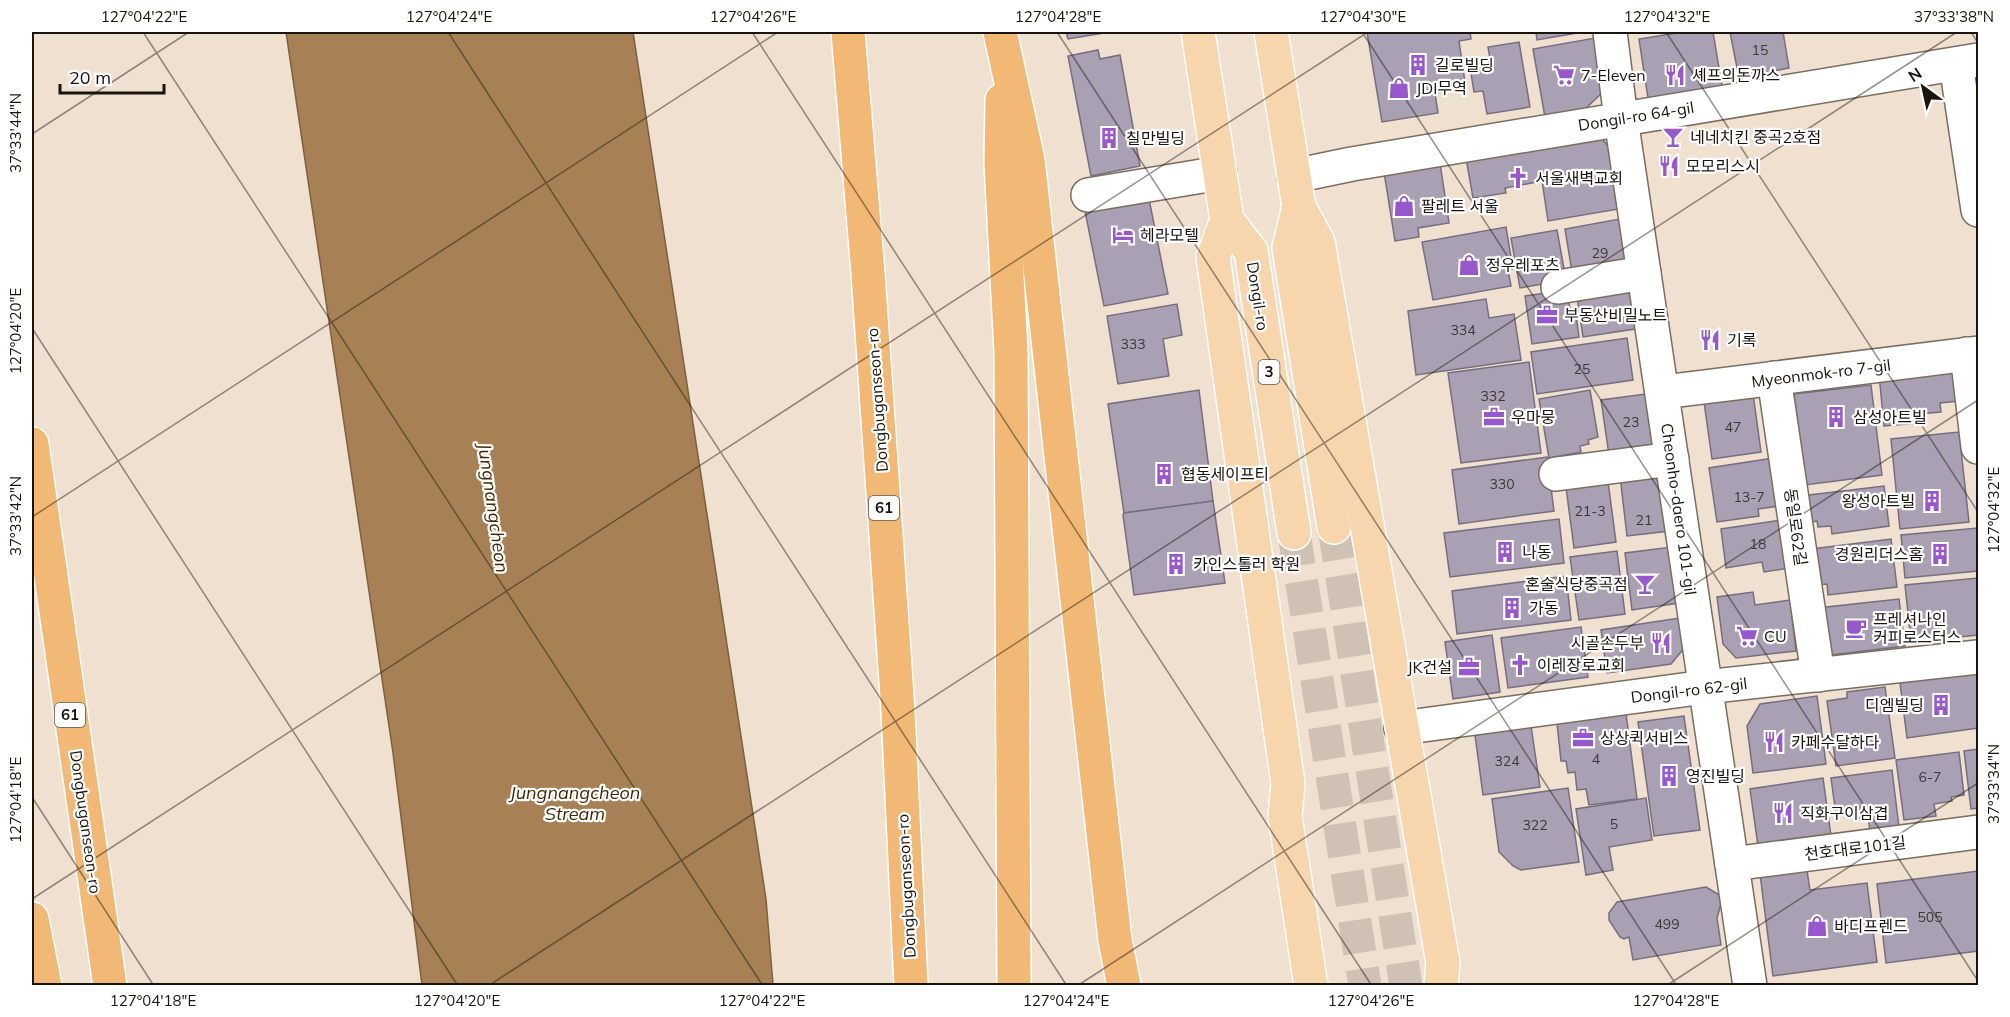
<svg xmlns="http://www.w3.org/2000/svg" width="2010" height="1017" font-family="Mulish,'Noto Sans KR',sans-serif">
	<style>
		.water { fill: #a78155; stroke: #7c6040; stroke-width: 1.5 }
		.building { fill: #a9a1b3; stroke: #766e7f; stroke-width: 1.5 }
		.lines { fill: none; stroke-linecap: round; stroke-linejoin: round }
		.major-tunnel { stroke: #cfc1b3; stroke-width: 33; stroke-dasharray: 33 16; stroke-linecap: butt }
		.minor-casing { stroke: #7b6e60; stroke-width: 36 }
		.major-casing { stroke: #fff; stroke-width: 36 }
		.highway-casing { stroke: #fff; stroke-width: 36 }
		.minor { stroke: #fff; stroke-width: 33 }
		.major { stroke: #f7d5ad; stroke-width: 33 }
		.highway { stroke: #f2b976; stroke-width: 33 }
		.ticks { fill: none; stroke: #19140e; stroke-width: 1.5; stroke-opacity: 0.45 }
		.labels { text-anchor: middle; stroke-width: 4.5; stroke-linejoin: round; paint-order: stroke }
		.number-label { font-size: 14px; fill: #3d3737 }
		.shield { fill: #fff; stroke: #5e5a56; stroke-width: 1.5 }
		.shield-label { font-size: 15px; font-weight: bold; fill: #19140e }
		.poi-label { font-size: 16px; fill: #19140e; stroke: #fff; text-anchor: start }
		.street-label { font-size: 16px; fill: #19140e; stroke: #fff }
		.water-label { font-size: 18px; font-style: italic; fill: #432803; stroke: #fff }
		.neatline { fill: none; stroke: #19140e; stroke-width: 2 }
		.ticks-label { font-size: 15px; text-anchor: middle; fill: #19140e }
	</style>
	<rect width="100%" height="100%" fill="#efe0d0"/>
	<path class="water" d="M286,32H633L766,899L773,985H422L393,753Z"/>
	<g class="building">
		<path d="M1066,32H1110L1068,39Z"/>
		<path d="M1367,32H1470L1471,39L1459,41L1466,89L1435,93L1438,113L1382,122Z"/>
		<path d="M1536,32H1583L1537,40Z"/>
		<path d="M1683,32H1713L1722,86L1648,98L1639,39Z"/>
		<path d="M1730,32H1783L1789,68L1739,78Z"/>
		<path d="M1595,38L1604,91L1585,109L1545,117L1533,49Z"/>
		<path d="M1519,42L1530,107L1487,114L1483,91L1474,92L1469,61L1490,58L1488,47Z"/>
		<path d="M1098,50L1100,59L1120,55L1140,166L1091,176L1068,56Z"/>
		<path d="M1599,135L1612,151L1619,209L1548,221L1542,181L1505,188L1506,193L1473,198L1466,158Z"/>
		<path d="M1440,163L1449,223L1418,228L1419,237L1395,241L1384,172Z"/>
		<path d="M1149,199L1168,294L1104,306L1085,211Z"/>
		<path d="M1625,218L1634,268L1573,278L1565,229Z"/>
		<path d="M1506,227L1513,269L1508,270L1511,286L1433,300L1422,242Z"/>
		<path d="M1557,230L1566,280L1520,288L1511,238Z"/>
		<path d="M1635,282L1639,307L1632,308L1635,329L1583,337L1576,291Z"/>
		<path d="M1567,290L1571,315H1576L1579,337L1532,344L1525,296Z"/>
		<path d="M1486,299L1489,318L1514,314L1521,360L1416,375L1408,311Z"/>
		<path d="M1177,304L1182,335L1163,339L1169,376L1118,384L1107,316Z"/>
		<path d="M1627,338L1633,380L1537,394L1531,352Z"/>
		<path d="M1529,362L1541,453L1461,463L1448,373Z"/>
		<path d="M1956,367L1959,401L1940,403L1941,412L1918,414L1919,423L1884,426L1879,374Z"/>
		<path d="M1871,385L1882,475L1805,485L1794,394Z"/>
		<path d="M1752,386L1761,452L1712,459L1704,402Z"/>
		<path d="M1199,390L1213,501L1124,513L1108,404Z"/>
		<path d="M1590,390L1598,437L1588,440L1589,444L1580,446L1581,452L1549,458L1539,399Z"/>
		<path d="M1653,393L1660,444L1640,446V451L1609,455L1601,400Z"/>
		<path d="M1959,432L1969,522L1900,529L1891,439Z"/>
		<path d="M1547,457L1554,511L1459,524L1452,470Z"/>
		<path d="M1780,457L1787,505L1758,509L1759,516L1717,522L1709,468Z"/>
		<path d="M1662,466L1670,531L1627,536L1620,476Z"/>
		<path d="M1607,474L1616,542L1574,548L1565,480Z"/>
		<path d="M1884,486L1889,526L1832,534L1831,526L1818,527L1817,521L1804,523L1801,496Z"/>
		<path d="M1213,501L1225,583L1134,595L1123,515L1124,513Z"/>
		<path d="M1559,519L1564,563L1450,577L1444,533Z"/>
		<path d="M1789,519L1796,567L1764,572L1762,562L1726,568L1721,529Z"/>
		<path d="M1978,528V571L1905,578L1901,535Z"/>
		<path d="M1891,539L1897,587L1828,595L1827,584L1816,585L1812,549Z"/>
		<path d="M1672,547L1679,603L1632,610L1625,553Z"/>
		<path d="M1617,551L1625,614L1579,620L1570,557Z"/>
		<path d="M1566,576L1571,620L1457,634L1452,591Z"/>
		<path d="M1978,578V635L1911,642L1905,585Z"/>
		<path d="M1753,592L1755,605L1790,600L1796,651L1736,658L1723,644L1717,597Z"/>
		<path d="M1899,599L1905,646L1823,656L1817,608Z"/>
		<path d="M1686,617L1690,641L1671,664L1607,673L1601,630Z"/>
		<path d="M1581,627L1588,677L1508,688L1501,638Z"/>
		<path d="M1492,635L1500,692L1453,699L1445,642Z"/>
		<path d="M1978,671V728L1907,738L1900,683Z"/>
		<path d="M1885,687L1895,758L1836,766L1827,701L1847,698V692Z"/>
		<path d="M1817,696L1826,764L1753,773L1747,726L1760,704Z"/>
		<path d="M1626,713L1637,799L1589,805L1586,789L1577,790L1575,772L1568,773L1566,761H1561L1557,723Z"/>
		<path d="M1684,716L1700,830L1654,836L1638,722Z"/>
		<path d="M1531,726L1540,787L1483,795L1475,735Z"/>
		<path d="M1978,749V808L1971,809L1964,751Z"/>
		<path d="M1959,752L1964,795L1951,797L1952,801L1934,804L1936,816L1904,820L1896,760Z"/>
		<path d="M1892,770L1899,827L1870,831L1868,817L1854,819V813L1836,815L1831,778Z"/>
		<path d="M1823,778L1832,843L1759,853L1750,789Z"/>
		<path d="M1568,788L1579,862L1521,870L1513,866L1499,852L1492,799Z"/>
		<path d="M1646,798L1652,840L1609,847L1613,870L1586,875L1576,809Z"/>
		<path d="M1759,866L1807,871L1810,890L1867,883L1877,962L1773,976Z"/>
		<path d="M1978,871V951L1886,963L1877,884Z"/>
		<path d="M1706,887L1721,896L1722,900L1717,918L1721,945L1633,960L1629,937L1624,939L1620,937L1609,920V913L1617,902Z"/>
	</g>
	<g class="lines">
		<g class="major-tunnel">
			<path d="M1334,527L1406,986"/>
			<path d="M1294,533L1365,986"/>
		</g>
		<defs>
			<g id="minor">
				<path d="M1610,32L1621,119L1750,986"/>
				<path d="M1956,64L1978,210"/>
				<path d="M1294,176L1352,164L1978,60"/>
				<path d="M1088,195L1220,173"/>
				<path d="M1558,287L1644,273"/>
				<path d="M1967,354L1978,447"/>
				<path d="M1774,378L1818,675"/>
				<path d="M1663,392L1978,353"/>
				<path d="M1556,474L1672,459"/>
				<path d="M1401,728L1705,687L1978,657"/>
				<path d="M1732,864L1978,832"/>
			</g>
			<g id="major">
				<path d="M1198,32L1227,220L1251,251L1294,533"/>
				<path d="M1271,32L1299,207L1289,248L1334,527"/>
				<path d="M1299,207L1318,242C1361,482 1400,723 1443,963L1441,986"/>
				<path d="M1227,220L1213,257L1288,784L1285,816L1311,986"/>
			</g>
			<g id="highway">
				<path d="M848,32L868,273L898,711L911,986"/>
				<path d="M1000,32L1028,160L1115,940L1124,986"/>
				<path d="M1002,100L1001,163L1011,352L1014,986"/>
				<path d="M32,444L110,986"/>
				<path d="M32,919L45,986"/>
			</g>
		</defs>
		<use href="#minor" class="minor-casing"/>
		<use href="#major" class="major-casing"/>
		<use href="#highway" class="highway-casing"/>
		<use href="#minor" class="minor"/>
		<use href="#major" class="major"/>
		<use href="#highway" class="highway"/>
	</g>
	<path class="ticks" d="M143,32L763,986M448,32L1067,986M752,32L1372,986M1057,32L1677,986M1362,32L1978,981M1666,32L1978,512M1971,32L1978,43M32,134L189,32M32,328L458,986M32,517L778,32M32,797L154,986M32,899L1368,32M488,986L1957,32M1077,986L1978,400M1666,986L1978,783"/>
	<defs>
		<symbol id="building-bare" viewBox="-9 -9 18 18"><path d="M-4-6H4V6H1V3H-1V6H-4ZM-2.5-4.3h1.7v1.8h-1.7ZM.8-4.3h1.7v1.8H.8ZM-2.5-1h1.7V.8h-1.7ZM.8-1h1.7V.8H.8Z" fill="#9758ce" stroke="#fff" stroke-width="2.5" paint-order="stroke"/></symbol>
		<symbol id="supermarket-bare" viewBox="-9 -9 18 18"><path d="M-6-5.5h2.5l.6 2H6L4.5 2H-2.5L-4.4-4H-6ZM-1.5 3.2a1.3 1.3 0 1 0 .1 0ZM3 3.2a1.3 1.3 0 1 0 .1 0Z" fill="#9758ce" stroke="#fff" stroke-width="2.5" paint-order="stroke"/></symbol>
		<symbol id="restaurant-bare" viewBox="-9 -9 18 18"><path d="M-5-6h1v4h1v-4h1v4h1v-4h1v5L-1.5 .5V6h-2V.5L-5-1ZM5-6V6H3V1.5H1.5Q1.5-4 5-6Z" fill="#9758ce" stroke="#fff" stroke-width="2.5" paint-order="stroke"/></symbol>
		<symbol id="shop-bare" viewBox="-9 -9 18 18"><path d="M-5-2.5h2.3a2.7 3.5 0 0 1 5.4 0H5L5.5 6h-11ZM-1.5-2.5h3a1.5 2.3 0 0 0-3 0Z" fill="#9758ce" stroke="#fff" stroke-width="2.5" paint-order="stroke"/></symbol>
		<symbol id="bar-bare" viewBox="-9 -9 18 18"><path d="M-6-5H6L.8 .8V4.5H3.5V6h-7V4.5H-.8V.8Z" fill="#9758ce" stroke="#fff" stroke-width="2.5" paint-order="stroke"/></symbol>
		<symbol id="church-bare" viewBox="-9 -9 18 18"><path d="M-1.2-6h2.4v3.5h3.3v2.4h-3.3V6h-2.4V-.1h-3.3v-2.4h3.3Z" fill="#9758ce" stroke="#fff" stroke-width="2.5" paint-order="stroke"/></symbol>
		<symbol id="hotel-bare" viewBox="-9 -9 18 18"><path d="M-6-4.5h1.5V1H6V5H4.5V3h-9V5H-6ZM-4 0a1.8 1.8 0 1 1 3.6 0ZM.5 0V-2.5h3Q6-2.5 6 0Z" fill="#9758ce" stroke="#fff" stroke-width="2.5" paint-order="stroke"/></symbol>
		<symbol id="office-bare" viewBox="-9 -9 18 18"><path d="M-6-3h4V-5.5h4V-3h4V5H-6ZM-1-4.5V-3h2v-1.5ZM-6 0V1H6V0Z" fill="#9758ce" stroke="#fff" stroke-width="2.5" paint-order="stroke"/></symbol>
		<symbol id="cafe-bare" viewBox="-9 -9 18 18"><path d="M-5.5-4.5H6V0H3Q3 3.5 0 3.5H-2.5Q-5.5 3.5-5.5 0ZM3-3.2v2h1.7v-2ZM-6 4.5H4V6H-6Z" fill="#9758ce" stroke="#fff" stroke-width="2.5" paint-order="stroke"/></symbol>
	</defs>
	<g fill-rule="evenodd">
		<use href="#building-bare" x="1403" y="50" width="30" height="30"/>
		<use href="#supermarket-bare" x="1549" y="60" width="30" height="30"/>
		<use href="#restaurant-bare" x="1660" y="60" width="30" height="30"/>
		<use href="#shop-bare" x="1384" y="73" width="30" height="30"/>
		<use href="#bar-bare" x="1658" y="122" width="30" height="30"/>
		<use href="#building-bare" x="1094" y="123" width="30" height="30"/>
		<use href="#restaurant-bare" x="1654" y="151" width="30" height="30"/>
		<use href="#church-bare" x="1503" y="163" width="30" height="30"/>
		<use href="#shop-bare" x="1389" y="191" width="30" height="30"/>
		<use href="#hotel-bare" x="1108" y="220" width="30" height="30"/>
		<use href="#shop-bare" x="1454" y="250" width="30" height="30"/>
		<use href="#office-bare" x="1532" y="300" width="30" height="30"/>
		<use href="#restaurant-bare" x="1695" y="325" width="30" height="30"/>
		<use href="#office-bare" x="1479" y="402" width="30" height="30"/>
		<use href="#building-bare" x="1821" y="402" width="30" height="30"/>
		<use href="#building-bare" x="1149" y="459" width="30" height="30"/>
		<use href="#building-bare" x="1917" y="486" width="30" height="30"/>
		<use href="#building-bare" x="1490" y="537" width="30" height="30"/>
		<use href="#building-bare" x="1925" y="539" width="30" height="30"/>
		<use href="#building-bare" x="1161" y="549" width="30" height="30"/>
		<use href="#bar-bare" x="1630" y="569" width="30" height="30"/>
		<use href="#building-bare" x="1497" y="593" width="30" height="30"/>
		<use href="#cafe-bare" x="1841" y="613" width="30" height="30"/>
		<use href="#supermarket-bare" x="1732" y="621" width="30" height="30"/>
		<use href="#restaurant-bare" x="1646" y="628" width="30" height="30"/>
		<use href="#church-bare" x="1505" y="650" width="30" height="30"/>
		<use href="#office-bare" x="1454" y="652" width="30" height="30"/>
		<use href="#building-bare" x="1926" y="690" width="30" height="30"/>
		<use href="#office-bare" x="1568" y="723" width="30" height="30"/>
		<use href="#restaurant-bare" x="1759" y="727" width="30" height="30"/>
		<use href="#building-bare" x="1654" y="761" width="30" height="30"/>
		<use href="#restaurant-bare" x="1768" y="798" width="30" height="30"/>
		<use href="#shop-bare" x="1802" y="911" width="30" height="30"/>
	</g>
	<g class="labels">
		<g class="number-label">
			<text x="1760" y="55">15</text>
			<text x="1600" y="258">29</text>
			<text x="1463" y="335">334</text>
			<text x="1133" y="349">333</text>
			<text x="1582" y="374">25</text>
			<text x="1493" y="401">332</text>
			<text x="1631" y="427">23</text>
			<text x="1733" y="432">47</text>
			<text x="1502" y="489">330</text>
			<text x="1749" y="502">13-7</text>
			<text x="1590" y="516">21-3</text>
			<text x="1644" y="525">21</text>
			<text x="1758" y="549">18</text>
			<text x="1596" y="764">4</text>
			<text x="1507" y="766">324</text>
			<text x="1930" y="782">6-7</text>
			<text x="1614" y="829">5</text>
			<text x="1535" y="830">322</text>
			<text x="1930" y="922">505</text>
			<text x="1667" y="929">499</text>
		</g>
		<g class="shield">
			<rect x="1258.5" y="360" width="21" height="24" rx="4.5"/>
			<rect x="869" y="496" width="30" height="24" rx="4.5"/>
			<rect x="55" y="703" width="30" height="24" rx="4.5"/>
		</g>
		<g class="shield-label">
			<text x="1269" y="377">3</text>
			<text x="884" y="513">61</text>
			<text x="70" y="720">61</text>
		</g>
		<g class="poi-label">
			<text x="1435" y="71">길로빌딩</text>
			<text x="1581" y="81">7-Eleven</text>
			<text x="1692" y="81">셰프의돈까스</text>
			<text x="1416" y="94">JDI무역</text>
			<text x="1690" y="143">네네치킨 중곡2호점</text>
			<text x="1126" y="144">칠만빌딩</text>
			<text x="1686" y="172">모모리스시</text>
			<text x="1535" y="184">서울새벽교회</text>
			<text x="1421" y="212">팔레트 서울</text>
			<text x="1140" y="241">헤라모텔</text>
			<text x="1486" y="271">정우레포츠</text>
			<text x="1564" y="321">부동산비밀노트</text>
			<text x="1727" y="346">기록</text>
			<text x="1511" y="423">우마뭉</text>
			<text x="1853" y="423">삼성아트빌</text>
			<text x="1181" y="480">협동세이프티</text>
			<text x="1915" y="507" text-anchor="end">왕성아트빌</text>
			<text x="1522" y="558">나동</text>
			<text x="1923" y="560" text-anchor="end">경원리더스홈</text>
			<text x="1193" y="570">카인스톨러 학원</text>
			<text x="1628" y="590" text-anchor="end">혼술식당중곡점</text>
			<text x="1529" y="614">가동</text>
			<text x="1873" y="625">프레셔나인<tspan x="1873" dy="18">커피로스터스</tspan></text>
			<text x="1764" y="642">CU</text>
			<text x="1644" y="649" text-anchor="end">시골손두부</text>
			<text x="1537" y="671">이레장로교회</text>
			<text x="1452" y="673" text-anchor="end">JK건설</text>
			<text x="1924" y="711" text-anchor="end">디엠빌딩</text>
			<text x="1600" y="744">상상퀵서비스</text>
			<text x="1791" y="748">카페수달하다</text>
			<text x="1686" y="782">영진빌딩</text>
			<text x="1800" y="819">직화구이삼겹</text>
			<text x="1834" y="932">바디프렌드</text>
		</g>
		<g class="street-label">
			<text transform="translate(1636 116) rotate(-9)" y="6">Dongil-ro 64-gil</text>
			<text transform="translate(1258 296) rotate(81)" y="6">Dongil-ro</text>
			<text transform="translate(1821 373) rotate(-7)" y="6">Myeonmok-ro 7-gil</text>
			<text transform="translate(877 400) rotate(-94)" y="6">Dongbuganseon-ro</text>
			<text transform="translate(1679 509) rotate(82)" y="6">Cheonho-daero 101-gil</text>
			<text transform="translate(1796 527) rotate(82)" y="6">동일로62길</text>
			<text transform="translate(1689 690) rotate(-7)" y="6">Dongil-ro 62-gil</text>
			<text transform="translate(86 822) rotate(82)" y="6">Dongbuganseon-ro</text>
			<text transform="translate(1855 848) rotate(-7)" y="6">천호대로101길</text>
			<text transform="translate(906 886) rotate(-93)" y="6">Dongbuganseon-ro</text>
		</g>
		<g class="water-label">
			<text transform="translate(493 508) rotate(82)" y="6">Jungnangcheon</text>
			<text x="575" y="799">Jungnangcheon<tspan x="575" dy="21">Stream</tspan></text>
		</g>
	</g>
	<rect width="2010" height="1017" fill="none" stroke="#ffffff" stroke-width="66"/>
	<g transform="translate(1923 87) rotate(327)" stroke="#ffffff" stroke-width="4.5" paint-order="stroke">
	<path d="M0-4.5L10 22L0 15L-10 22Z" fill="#19140e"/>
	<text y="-9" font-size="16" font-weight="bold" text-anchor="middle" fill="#19140e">N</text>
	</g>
	<path d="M60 84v9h104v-9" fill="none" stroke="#19140e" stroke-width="3"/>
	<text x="69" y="84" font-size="18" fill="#19140e" stroke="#ffffff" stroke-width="4.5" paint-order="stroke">20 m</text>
	<rect x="33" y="33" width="1944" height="951" class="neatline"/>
	<g class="ticks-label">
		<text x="144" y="22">127°04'22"E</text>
		<text x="449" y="22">127°04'24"E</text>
		<text x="753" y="22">127°04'26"E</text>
		<text x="1058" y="22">127°04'28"E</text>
		<text x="1363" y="22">127°04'30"E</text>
		<text x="1667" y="22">127°04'32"E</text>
		<text x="1954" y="22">37°33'38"N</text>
		<text transform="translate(16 133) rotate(-90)" y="5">37°33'44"N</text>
		<text transform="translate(16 331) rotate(-90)" y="5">127°04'20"E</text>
		<text transform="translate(1994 510) rotate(-90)" y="5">127°04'32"E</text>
		<text transform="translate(16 516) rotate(-90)" y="5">37°33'42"N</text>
		<text transform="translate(1994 784) rotate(-90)" y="5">37°33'34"N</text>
		<text transform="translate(16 800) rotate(-90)" y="5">127°04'18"E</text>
		<text x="153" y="1006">127°04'18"E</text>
		<text x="457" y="1006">127°04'20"E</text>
		<text x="762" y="1006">127°04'22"E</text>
		<text x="1066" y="1006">127°04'24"E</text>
		<text x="1371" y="1006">127°04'26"E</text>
		<text x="1676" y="1006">127°04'28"E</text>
	</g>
</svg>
